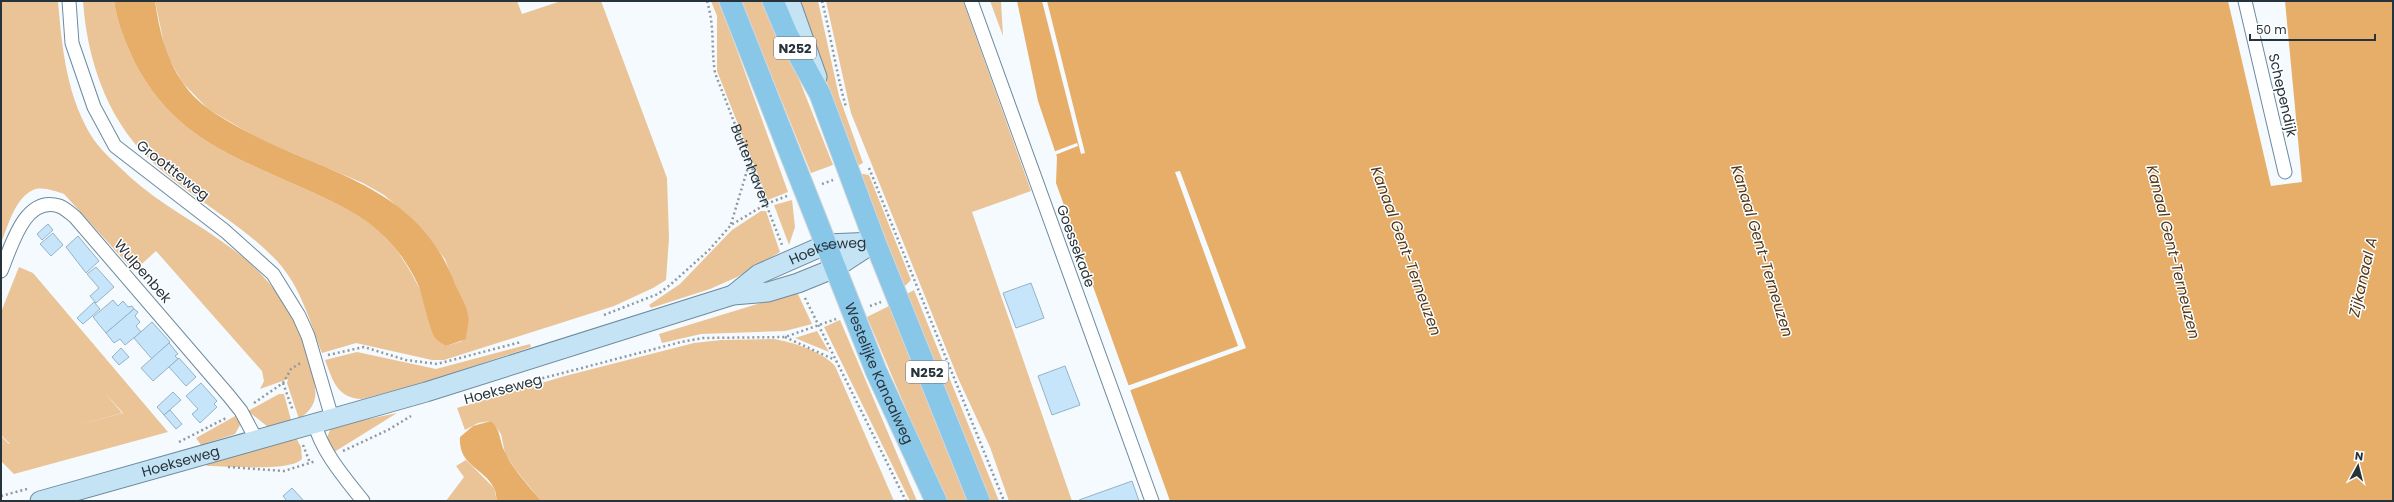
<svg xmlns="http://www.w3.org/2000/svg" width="2394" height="502" font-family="Poppins,sans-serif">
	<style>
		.green { fill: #eac396 }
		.water { fill: #e6ae69 }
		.pier { fill: #f4fafe }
		.building { fill: #c6e5fa; stroke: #95b3c6 }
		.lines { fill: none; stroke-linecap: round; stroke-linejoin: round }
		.street-casing { stroke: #6e8a9d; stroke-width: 15 }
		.secondary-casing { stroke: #6e8a9d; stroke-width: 21 }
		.primary-casing { stroke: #d4d6d8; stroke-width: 23 }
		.path { stroke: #90999f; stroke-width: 2.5; stroke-dasharray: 2 3; stroke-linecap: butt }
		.street { stroke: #fff; stroke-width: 13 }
		.secondary { stroke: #c4e3f4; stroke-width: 19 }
		.primary { stroke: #89c7e9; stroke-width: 21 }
		.labels { text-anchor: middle; stroke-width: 3; stroke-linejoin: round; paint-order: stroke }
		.shield { fill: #fff; stroke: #687076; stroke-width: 1 }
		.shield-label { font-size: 13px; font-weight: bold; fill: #27333b }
		.street-label { font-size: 14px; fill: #27333b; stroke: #fff }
		.water-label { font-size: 15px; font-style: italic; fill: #50391b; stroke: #fff }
	</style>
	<rect width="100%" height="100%" fill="#f4fafe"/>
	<g class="green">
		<path d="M1,1H58C62,49 67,99 94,140C104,154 118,165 130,177C161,205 198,223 231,248C273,278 299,319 311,369C317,391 320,405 299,419L287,383L288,379L260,389L264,381L262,371L156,251L134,271L64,194C55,191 42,186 33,190C15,198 8,226 1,243Z"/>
		<path d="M83,1H114C117,23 125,41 134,61C173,137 230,155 303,188C331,201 362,213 384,235C413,266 428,308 446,346L462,341L453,281L445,259L415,222L384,195L363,183L261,140L208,109L183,83L166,54L155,1H517L522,14L561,1H601L667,178L669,238L666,280L653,288L614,306L444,360H432L356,343L322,353C310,322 301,287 277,261C239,221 187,196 147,157C106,116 87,58 83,1Z"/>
		<path d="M711,1H719L725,17L788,192L768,200L717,71V16Z"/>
		<path d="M741,1H768L833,165L811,173Z"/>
		<path d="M797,1H818L839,96L863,163L855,167L812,37Z"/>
		<path d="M826,1H963L1031,191L972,212L1072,501H1009L990,447L958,378L851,113Z"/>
		<path d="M990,1H1001L1003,36Z"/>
		<path d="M863,174L869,175L911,280L903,288L858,175Z"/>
		<path d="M792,200L795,227L789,245L774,205Z"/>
		<path d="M761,211H766L780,252L737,277L710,289L651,308L649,305L680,284L732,230Z"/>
		<path d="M19,267L33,273L168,432L14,474L1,461V436L9,444L123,413L104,392L122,413L10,444L1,435V312Z"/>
		<path d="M914,290L999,501H988L905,295Z"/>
		<path d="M797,292L812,324L785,331L701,334L662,343L659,334Z"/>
		<path d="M889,306L968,501H945L867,317Z"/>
		<path d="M840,320L917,501H910L824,327Z"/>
		<path d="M817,331L829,352L795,338Z"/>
		<path d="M774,339C792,342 822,351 835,366L894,501H541L515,469L505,453L501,434L491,421L478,423L465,430L457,408L565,376L694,343L721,340Z"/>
		<path d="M530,344L531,347L426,382L362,399C337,398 333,381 325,360L357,352L436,369Z"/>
		<path d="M279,394H284L291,420L268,427L248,411Z"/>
		<path d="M397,413L331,454L327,438L331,427Z"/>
		<path d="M237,415L240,425L235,434L201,445L196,438Z"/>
		<path d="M296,438L301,447L302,459C290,472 228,466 208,466L204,464Z"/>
		<path d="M466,460L494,488L497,501H446L464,477L456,466Z"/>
	</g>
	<g class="water">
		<path d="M114,1H155C159,30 166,59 183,83C197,104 218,116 240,128C320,173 414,182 453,279C457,291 466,303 468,315C470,322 466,332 466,339L446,346C442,343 438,341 436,339C430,332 423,298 419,287C412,270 397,248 383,235C361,213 331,201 303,188C230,155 173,137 134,61C125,41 117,23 114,1Z"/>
		<path d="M1017,1H2228L2271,186L2302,182L2285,1H2393V501H1170L1056,183L1057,157L1038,101Z"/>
		<path d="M491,421C502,432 499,442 506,454C514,471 529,486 541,501H497C496,497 496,492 494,488C484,468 458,466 460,437L473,426Z"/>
	</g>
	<g class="pier">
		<path d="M1042,1H1047L1085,153L1081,154Z"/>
		<path d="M1077,143L1078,146L1055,155L1053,152Z"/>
		<path d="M1180,171L1246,348L1128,391L1127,386L1238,346L1175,172Z"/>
	</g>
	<g class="building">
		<path d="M48,224L53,230L42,240L37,234Z"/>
		<path d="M53,233L63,245L51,256L40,244Z"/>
		<path d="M78,236L99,261L86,273L66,247Z"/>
		<path d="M96,267L114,287L96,303L90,296L99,288L87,274Z"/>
		<path d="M1031,283L1044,318L1016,328L1003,293Z"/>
		<path d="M113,300L118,306L123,301L128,307L132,306L134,309L106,333L93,317Z"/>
		<path d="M94,302L100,309L83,324L77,318Z"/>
		<path d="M134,309L138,312L135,316L140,322L136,326L141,332L125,345L120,339L114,343L106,333Z"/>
		<path d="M152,322L170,342L152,359L134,338Z"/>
		<path d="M169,343L178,354L175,356L178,359L153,381L141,368Z"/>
		<path d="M121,348L129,357L119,365L112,357Z"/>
		<path d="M179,358L196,377L186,386L169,367Z"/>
		<path d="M1065,366L1080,405L1052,415L1038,376Z"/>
		<path d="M201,383L217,401L214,404L217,407L200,423L192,414L198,409L186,396Z"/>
		<path d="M173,392L181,400L164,415L157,407Z"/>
		<path d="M170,410L182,424L176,429L164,415Z"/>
		<path d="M1132,481L1139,501H1079V500Z"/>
		<path d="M292,488L304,501H287L283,496Z"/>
	</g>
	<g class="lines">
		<defs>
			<g id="street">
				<path d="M69,1L72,43L94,107L115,146L225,231L273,274L299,316L308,336L332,418"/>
				<path d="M971,1L1152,501"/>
				<path d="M2245,1L2285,172"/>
				<path d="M1,271C11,248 24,195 59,206C65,208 71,214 75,217L229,396L241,411L256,439"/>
				<path d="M314,422C322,452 344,477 363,501"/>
			</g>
			<g id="secondary">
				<path d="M790,1L817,77"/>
				<path id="s2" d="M733,295L759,274L827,244L875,242"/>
				<path id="s3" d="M40,501L426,392L733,295L768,292L798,283L835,268L875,242"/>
			</g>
			<g id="primary">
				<path id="s4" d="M730,1L876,371L936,501"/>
				<path d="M773,1L787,34L820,94L875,242L979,501"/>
			</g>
		</defs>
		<use href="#street" class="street-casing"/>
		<use href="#secondary" class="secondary-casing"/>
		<use href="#primary" class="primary-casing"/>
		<g class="path">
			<path id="s1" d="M707,1C715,28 711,47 715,73L782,245"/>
			<path d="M822,1C831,36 836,72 846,107"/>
			<path d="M869,168L1004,501"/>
			<path d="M822,184L833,180"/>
			<path d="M731,224L749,164"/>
			<path d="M805,298L906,501"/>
			<path d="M870,306L881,302"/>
			<path d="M604,315L658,294L670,285L709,250L731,225L766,204L787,196"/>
			<path d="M785,337L835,360"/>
			<path d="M328,355L364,347L406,360L437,364L521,342"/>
			<path d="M283,383L293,411"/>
			<path d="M494,391L681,342L703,338L785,337L836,319"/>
			<path d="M254,403L283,383L291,369L302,362"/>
			<path d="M179,442L228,417"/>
			<path d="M303,445L310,463"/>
			<path d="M343,451L388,430L411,416"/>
			<path d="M228,467L284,471L316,461"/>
			<path d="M1,496L27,489"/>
		</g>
		<use href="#street" class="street"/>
		<use href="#secondary" class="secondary"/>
		<use href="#primary" class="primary"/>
	</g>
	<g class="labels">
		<g class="shield">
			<rect x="774" y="37" width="42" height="22" rx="3"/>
			<rect x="906" y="361" width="42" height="22" rx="3"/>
		</g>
		<g class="shield-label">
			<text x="795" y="53">N252</text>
			<text x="927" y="377">N252</text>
		</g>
		<g class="street-label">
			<text transform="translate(2283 95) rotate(77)" y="5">Schependijk</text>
			<text dy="5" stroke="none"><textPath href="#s1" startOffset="172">Buitenhaven</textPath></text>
			<text transform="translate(173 170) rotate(38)" y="5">Groottteweg</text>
			<text transform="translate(1076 246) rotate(70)" y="5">Goessekade</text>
			<text dy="5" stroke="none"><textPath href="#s2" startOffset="107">Hoekseweg</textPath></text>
			<text transform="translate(143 271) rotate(49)" y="5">Wulpenbek</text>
			<text dy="5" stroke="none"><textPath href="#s4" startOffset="401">Westelijke Kanaalweg</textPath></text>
			<text transform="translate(503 389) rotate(-15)" y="5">Hoekseweg</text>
			<text dy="5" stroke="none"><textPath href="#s3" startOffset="146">Hoekseweg</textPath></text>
		</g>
		<g class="water-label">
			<text transform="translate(1406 251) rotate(70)" y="5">Kanaal Gent-Terneuzen</text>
			<text transform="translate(1762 251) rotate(73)" y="5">Kanaal Gent-Terneuzen</text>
			<text transform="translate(2173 252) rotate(76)" y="5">Kanaal Gent-Terneuzen</text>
			<text transform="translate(2363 277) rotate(-77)" y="5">Zijkanaal A</text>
		</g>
	</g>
	<rect width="2394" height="502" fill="none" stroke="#27333b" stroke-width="4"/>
	<g transform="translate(2358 466) rotate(7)" stroke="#ffffff" stroke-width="3" paint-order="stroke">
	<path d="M0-3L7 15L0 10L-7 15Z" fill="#27333b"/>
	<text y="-6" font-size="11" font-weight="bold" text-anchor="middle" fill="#27333b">N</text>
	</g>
	<path d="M2250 34v6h125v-6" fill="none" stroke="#27333b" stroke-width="2"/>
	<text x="2256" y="34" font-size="12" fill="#27333b" stroke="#ffffff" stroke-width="3" paint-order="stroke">50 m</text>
</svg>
